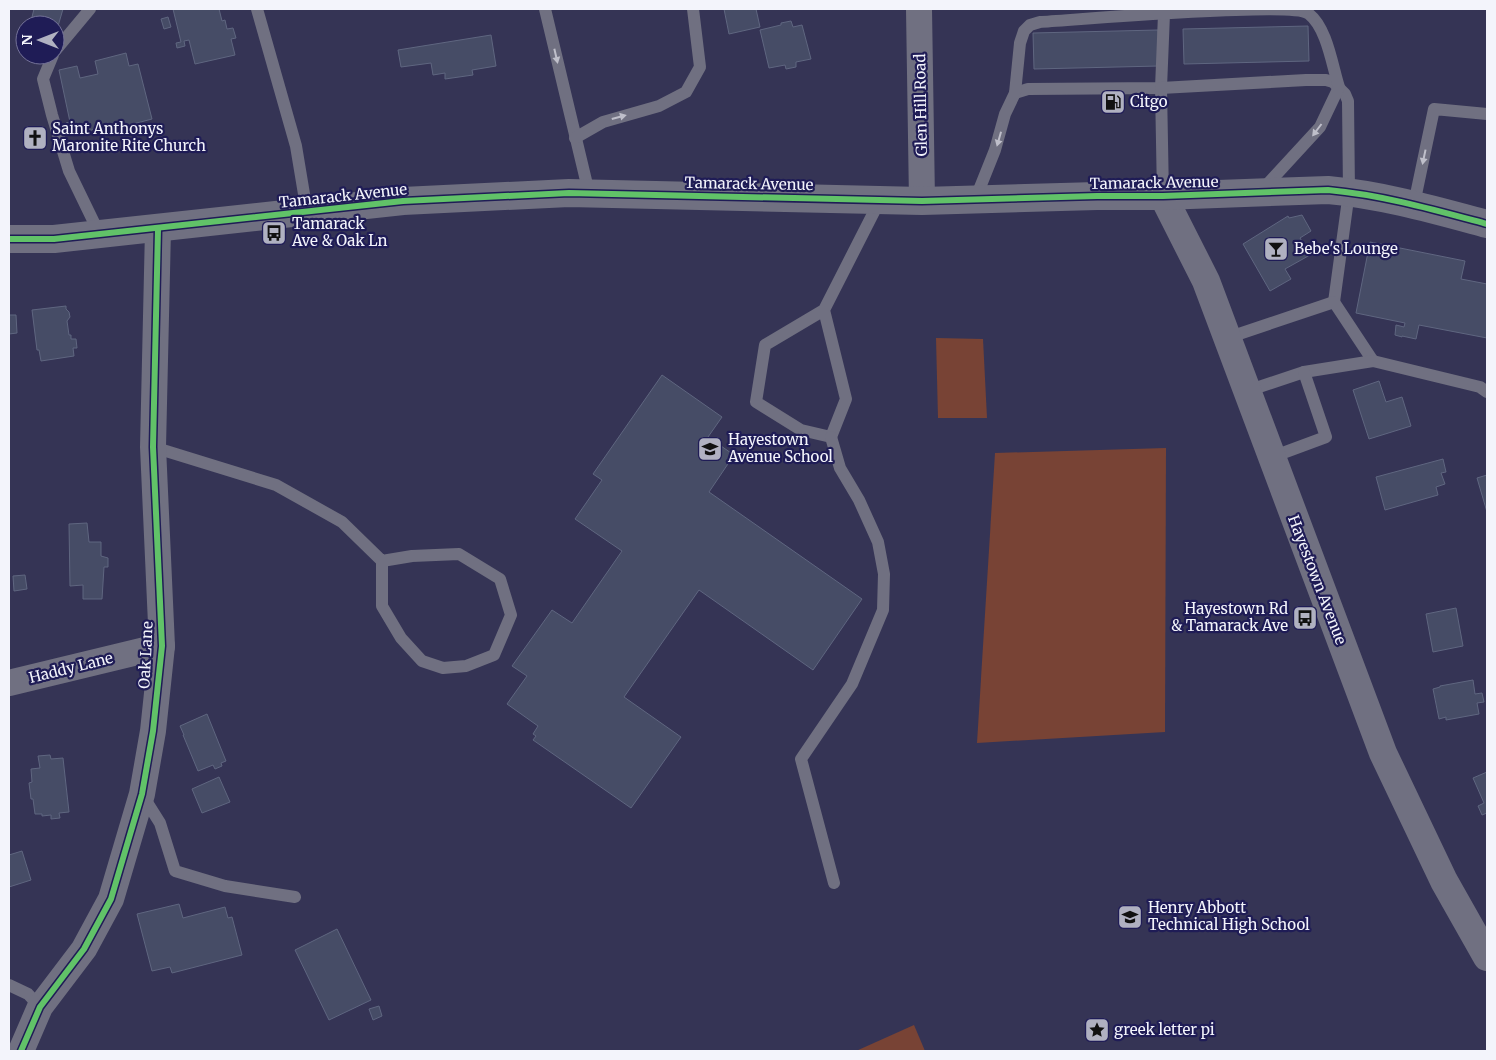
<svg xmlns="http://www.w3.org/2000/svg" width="1496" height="1060" font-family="Merriweather,serif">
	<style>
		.green { fill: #784335 }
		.building { fill: #464c66; stroke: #5f6680 }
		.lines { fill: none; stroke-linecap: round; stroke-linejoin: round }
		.service { stroke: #707081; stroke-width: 12 }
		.minor { stroke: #707081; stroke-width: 26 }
		.tertiary { stroke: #707081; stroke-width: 28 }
		.cycleway-casing { stroke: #1f1c56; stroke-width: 9 }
		.cycleway { stroke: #61c268; stroke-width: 6 }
		.oneway { fill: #bfbfca }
		.labels { text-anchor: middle; stroke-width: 4.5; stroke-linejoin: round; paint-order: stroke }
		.poi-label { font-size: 15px; fill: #f3f4fb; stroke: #1f1c56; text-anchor: start }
		.street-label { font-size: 15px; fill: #f3f4fb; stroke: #1f1c56 }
	</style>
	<rect width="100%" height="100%" fill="#353455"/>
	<g class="green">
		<path d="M936,338L983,339L987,418H938Z"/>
		<path d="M1166,448L1165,732L977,743L995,453Z"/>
		<path d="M914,1025L925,1051H856Z"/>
	</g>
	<g class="building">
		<path d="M34,9H63L56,33L55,25H30Z"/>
		<path d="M173,9H219L222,21L225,20L227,29L233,28L236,38L231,39L235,55L195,64L189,40L184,41L185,46L177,48L176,43L181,42Z"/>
		<path d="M724,9H756L760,27L729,34Z"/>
		<path d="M168,17L171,27L164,29L161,19Z"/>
		<path d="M791,21L793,27L802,25L811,59L796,62V67L786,69L785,65L769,68L760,30L781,25V23Z"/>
		<path d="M1308,26L1309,61L1184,64L1183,29Z"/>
		<path d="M1158,30L1159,66L1034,69L1033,33Z"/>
		<path d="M491,35L496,66L472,70L473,75L445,79V73L433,75L431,63L401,67L398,50Z"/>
		<path d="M126,53L129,66L138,64L152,119L99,133L97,127L92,130L79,131L80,133L69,135L66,123L70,122L59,70L77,66L80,78L98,74L95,61Z"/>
		<path d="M1302,215L1311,231L1300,238L1310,255L1285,269L1291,279L1270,291L1243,244L1288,216L1289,218Z"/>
		<path d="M1370,242L1465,261L1461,279L1487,284V338L1419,325L1416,339L1402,336V337L1395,335L1396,325L1404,327L1405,323L1356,313Z"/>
		<path d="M66,306V309L69,312L70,317L67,321L69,335H71V339H76L77,348H73L74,356L41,361L39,350H37L32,310Z"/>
		<path d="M9,315H16L17,333L9,334Z"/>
		<path d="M662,375L722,417L708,437L734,455L709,492L862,599L813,670L699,590L624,697L681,737L631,808L533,740L536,736L533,734L538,726L507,704L527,676L512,666L552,610L572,623L622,551L575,519L602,480L593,474Z"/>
		<path d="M1379,381L1386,402L1402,397L1411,426L1369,439L1353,390Z"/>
		<path d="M1443,459L1446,472L1441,473L1445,484L1436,487L1438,495L1385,510L1376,477Z"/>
		<path d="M1487,475V512L1477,478Z"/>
		<path d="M87,523L89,542H101V556L108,558V567H104L102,599H83V585L70,586L69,524Z"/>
		<path d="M25,575L27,589L14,591L13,576Z"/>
		<path d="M1456,608L1463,646L1433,652L1426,614Z"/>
		<path d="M1473,680L1475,694L1482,693L1484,702L1477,703L1479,714L1446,720V717L1439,719L1433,689L1440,687V686Z"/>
		<path d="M207,714L226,761L221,763L222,766L215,769L213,765L198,771L183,735H184L180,726Z"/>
		<path d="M50,755L51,759L63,758L69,812L59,813L60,818L51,819V815L42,816V814H35L33,799H31L29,783L32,782L31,769L40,768L38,756Z"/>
		<path d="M1487,772V813L1482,815L1478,806L1484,803L1473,778Z"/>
		<path d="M219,777L230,802L202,813L192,789Z"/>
		<path d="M22,851L31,880L9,887V855Z"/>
		<path d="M179,904L183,918L225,907L228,918L232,917L242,955L172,973L170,967L152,971L137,914Z"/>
		<path d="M337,929L371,1000L329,1020L295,950Z"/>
		<path d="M379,1006L382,1016L373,1020L369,1009Z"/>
	</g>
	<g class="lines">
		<g class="service">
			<path d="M257,9L296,146L307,212"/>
			<path d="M545,9L589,193"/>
			<path d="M55,51L90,9"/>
			<path d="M53,55L43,79L52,115L69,171L100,235"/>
			<path d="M1015,93L1028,89L1161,88L1164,14"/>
			<path d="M575,138L603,122L659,106L686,92L700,67L693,9"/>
			<path d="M1163,196L1161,88L1306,80H1326L1333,82L1345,94L1348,101L1349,192L1334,302"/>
			<path d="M975,200L995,150L1005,114L1015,93L1020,43L1024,31L1030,25L1040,22C1076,20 1292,1 1309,14C1327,28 1332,65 1339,87L1320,127L1263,189"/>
			<path d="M1414,204L1434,109L1487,114"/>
			<path d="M824,310L846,399L831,437L801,430L756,402L765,345L824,310L880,200"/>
			<path d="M1227,338L1334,302L1373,361"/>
			<path d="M1247,391L1304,372L1373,361L1480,387L1487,392"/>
			<path d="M831,437L840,468L859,500L878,542L884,574L883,610L852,684L801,759L834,883"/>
			<path d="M153,447L276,485L342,522L382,561V606L401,638L422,661L443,668L466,666L494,655L511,615L500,579L459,554L412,556L382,561"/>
			<path d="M1272,457L1326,437L1304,372"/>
			<path d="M143,796L160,823L175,871L225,886L295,897"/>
			<path d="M9,985L28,994L40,1007"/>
		</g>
		<g class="minor">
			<path d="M919,9L922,201"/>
			<path d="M9,683L162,646"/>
			<path d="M21,1051L40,1007L84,949L111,899L142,794L153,731L162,646L153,447L158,229"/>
		</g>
		<g class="tertiary">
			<path d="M1163,196L1206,281L1383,753L1444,881L1487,957"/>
			<path d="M9,239H54L403,201L569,193L922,201L1097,196H1163L1328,190C1383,195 1435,210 1487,224"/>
		</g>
		<defs>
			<g id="cycleway">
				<path d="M9,239H54L403,201L569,193L922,201L1097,196H1163L1328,190C1383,195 1435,210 1487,224"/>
				<path d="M21,1051L40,1007L84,949L111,899L142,794L153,731L162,646L153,447L158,229"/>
			</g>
		</defs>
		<use href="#cycleway" class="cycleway-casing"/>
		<use href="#cycleway" class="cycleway"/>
	</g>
	<defs><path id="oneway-solid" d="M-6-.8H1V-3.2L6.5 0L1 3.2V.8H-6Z" transform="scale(1.25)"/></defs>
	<g class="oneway">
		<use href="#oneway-solid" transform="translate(556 56) rotate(77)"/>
		<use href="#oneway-solid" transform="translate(619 117) rotate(-15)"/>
		<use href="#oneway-solid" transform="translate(1317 130) rotate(127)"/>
		<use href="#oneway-solid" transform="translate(999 139) rotate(106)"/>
		<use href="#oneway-solid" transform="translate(1424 157) rotate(102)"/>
	</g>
	<defs>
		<symbol id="fuel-square" viewBox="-11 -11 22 22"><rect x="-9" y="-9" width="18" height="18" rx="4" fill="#b0b1c1" stroke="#1f1c56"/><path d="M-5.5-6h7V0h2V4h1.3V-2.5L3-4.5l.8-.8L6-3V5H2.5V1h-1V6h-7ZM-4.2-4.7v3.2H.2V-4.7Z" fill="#111"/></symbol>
		<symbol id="church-square" viewBox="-11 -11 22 22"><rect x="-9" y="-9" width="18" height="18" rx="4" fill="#b0b1c1" stroke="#1f1c56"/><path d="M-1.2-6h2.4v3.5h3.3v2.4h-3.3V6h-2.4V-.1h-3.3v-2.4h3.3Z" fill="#111"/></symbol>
		<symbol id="bus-square" viewBox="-11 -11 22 22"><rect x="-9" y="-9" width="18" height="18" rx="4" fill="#b0b1c1" stroke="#1f1c56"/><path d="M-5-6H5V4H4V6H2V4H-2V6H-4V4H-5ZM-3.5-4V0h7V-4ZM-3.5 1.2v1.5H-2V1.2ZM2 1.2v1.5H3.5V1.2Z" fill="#111"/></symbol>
		<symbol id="bar-square" viewBox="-11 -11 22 22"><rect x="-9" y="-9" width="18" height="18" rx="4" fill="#b0b1c1" stroke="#1f1c56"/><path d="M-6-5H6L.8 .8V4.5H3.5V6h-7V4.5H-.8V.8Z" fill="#111"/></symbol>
		<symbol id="school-square" viewBox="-11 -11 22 22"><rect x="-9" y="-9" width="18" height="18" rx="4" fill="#b0b1c1" stroke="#1f1c56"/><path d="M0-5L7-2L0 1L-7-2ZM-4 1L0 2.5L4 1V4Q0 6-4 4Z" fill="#111"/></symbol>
		<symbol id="sight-square" viewBox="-11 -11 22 22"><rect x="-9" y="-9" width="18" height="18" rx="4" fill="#b0b1c1" stroke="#1f1c56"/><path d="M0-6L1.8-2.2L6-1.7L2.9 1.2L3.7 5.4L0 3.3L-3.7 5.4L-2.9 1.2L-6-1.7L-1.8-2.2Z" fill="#111"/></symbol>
	</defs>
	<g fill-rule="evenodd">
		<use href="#fuel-square" x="1099" y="88" width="28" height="28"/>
		<use href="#church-square" x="21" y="124" width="28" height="28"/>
		<use href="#bus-square" x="260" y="219" width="28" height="28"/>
		<use href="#bar-square" x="1262" y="235" width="28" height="28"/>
		<use href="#school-square" x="696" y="435" width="28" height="28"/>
		<use href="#bus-square" x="1291" y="604" width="28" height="28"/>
		<use href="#school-square" x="1116" y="903" width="28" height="28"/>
		<use href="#sight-square" x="1083" y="1016" width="28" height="28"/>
	</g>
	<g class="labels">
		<g class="poi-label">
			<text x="1130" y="107">Citgo</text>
			<text x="52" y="134">Saint Anthonys<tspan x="52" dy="17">Maronite Rite Church</tspan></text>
			<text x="292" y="229">Tamarack<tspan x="292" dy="17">Ave &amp; Oak Ln</tspan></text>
			<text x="1294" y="254">Bebe's Lounge</text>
			<text x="728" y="445">Hayestown<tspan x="728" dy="17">Avenue School</tspan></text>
			<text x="1288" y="614" text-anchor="end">Hayestown Rd<tspan x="1288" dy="17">&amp; Tamarack Ave</tspan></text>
			<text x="1148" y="913">Henry Abbott<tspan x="1148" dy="17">Technical High School</tspan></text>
			<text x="1114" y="1035">greek letter pi</text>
		</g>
		<g class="street-label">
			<text transform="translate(921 105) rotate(-91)" y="5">Glen Hill Road</text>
			<text transform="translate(1154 183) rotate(-1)" y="5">Tamarack Avenue</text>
			<text transform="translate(749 184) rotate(1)" y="5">Tamarack Avenue</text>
			<text transform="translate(343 196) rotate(-6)" y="5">Tamarack Avenue</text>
			<text transform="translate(1317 580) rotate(69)" y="5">Hayestown Avenue</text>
			<text transform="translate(146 655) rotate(-87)" y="5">Oak Lane</text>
			<text transform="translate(71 668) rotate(-14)" y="5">Haddy Lane</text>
		</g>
	</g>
	<rect width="1496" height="1060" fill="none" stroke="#f3f4fb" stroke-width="20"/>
	<g transform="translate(40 40) rotate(270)"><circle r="24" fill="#1f1c56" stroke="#747298"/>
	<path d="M0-4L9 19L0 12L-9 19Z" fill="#b0b1c1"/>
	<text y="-8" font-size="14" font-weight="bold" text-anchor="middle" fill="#f3f4fb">N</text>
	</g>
</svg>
